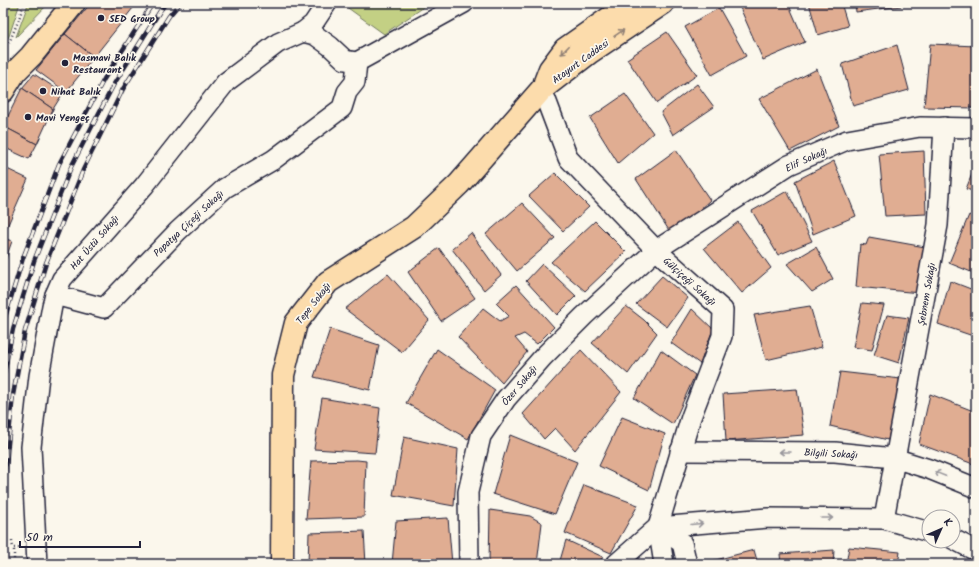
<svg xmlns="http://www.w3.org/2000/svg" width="979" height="567" font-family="Kalam,sans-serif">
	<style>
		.green { fill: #c3d084; stroke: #727960 }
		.building { fill: #e0ad92; stroke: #22223b }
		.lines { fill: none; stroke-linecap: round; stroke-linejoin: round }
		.minor-casing { stroke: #22223b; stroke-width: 22 }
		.major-casing { stroke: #22223b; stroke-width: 25 }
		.path { stroke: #22223b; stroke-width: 2.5; stroke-dasharray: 1 3; stroke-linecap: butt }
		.minor { stroke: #fbf7ec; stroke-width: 19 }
		.major { stroke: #fcdcac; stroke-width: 22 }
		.rail-casing { stroke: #22223b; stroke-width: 4.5 }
		.rail { stroke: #fbf7ec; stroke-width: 3; stroke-dasharray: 9; stroke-linecap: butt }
		.oneway { stroke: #8f7f74 }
		.oneway2 { stroke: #99979c }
		.poi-dot { fill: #22223b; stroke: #fbf7ec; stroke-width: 1.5 }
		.labels { text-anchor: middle; stroke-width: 3.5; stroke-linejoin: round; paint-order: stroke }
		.poi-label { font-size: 10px; font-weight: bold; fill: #22223b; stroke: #fbf7ec; text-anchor: start }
		.street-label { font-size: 10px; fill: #22223b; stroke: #fbf7ec }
	</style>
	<rect width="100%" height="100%" fill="#fbf7ec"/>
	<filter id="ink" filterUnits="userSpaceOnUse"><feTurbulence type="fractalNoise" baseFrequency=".025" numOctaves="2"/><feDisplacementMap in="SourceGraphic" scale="8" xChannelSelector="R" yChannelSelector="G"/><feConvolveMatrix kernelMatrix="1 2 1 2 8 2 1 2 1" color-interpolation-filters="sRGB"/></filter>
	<g filter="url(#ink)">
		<g class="green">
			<path d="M3,3H20L9,36L3,46Z"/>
			<path d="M28,3H49L16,37L27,7Z"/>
			<path d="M341,3H430L384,34Z"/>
		</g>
		<g class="building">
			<path d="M91,3H137L94,57L65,34Z"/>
			<path d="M738,3H788L805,42L763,60Z"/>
			<path d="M809,3H841L848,26L818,35Z"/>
			<path d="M855,3H901V6L856,12Z"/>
			<path d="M719,8L746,56L712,75L685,27Z"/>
			<path d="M667,32L697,75L657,103L627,59Z"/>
			<path d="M65,34L94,57L66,92L36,70Z"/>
			<path d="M930,44L976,46V108L924,107Z"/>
			<path d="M897,45L909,90L853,106L842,64Z"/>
			<path d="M817,69L839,126L790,151L759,99Z"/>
			<path d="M34,74L63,93L53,109L22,88Z"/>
			<path d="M697,84L714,107L673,135L661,112Z"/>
			<path d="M22,88L53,109L37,144L3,126Z"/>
			<path d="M625,94L653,133L618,163L590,118Z"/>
			<path d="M3,126L37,144L29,159L3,147Z"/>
			<path d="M676,150L710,200L672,235L636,179Z"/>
			<path d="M924,151L926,214L885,216L879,154Z"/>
			<path d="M834,161L856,216L813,234L795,181Z"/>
			<path d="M976,164V192L966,189Z"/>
			<path d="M3,167L28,179L3,236Z"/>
			<path d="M555,173L589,207L563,231L529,196Z"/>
			<path d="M787,191L812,241L778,255L752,211Z"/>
			<path d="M522,203L555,238L517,271L486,234Z"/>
			<path d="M969,215L976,218V274L949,263Z"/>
			<path d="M595,221L626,252L585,291L551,262Z"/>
			<path d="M738,222L771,268L742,293L704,248Z"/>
			<path d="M471,233L501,275L484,290L452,249Z"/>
			<path d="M869,237L925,247L920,293L856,287L860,244L866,245Z"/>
			<path d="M3,238L12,241L3,267Z"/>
			<path d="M816,247L833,279L812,292L787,264Z"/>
			<path d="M439,248L475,298L441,321L408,272Z"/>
			<path d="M542,264L576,296L557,315L526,281Z"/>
			<path d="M388,274L429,320L402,352L345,309Z"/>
			<path d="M662,276L688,298L667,327L636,304Z"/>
			<path d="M950,281L976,291V337L938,324Z"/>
			<path d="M516,285L554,327L537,344L524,334L515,338L527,352L502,383L458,337L483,308L500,321L509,316L496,303Z"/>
			<path d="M862,303L884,305L872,350L853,347Z"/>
			<path d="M626,306L644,320L657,333L628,374L592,343Z"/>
			<path d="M810,306L822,347L766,360L754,315Z"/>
			<path d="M692,309L713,329L700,364L671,343Z"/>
			<path d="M887,315L909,318L899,363L874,355Z"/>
			<path d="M330,329L379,345L370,390L314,377Z"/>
			<path d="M437,349L495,390L468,439L406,403Z"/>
			<path d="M581,350L621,392L575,450L555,428L544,439L523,414Z"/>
			<path d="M661,350L695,375L673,424L634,398Z"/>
			<path d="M840,372L901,379L888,440L830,426Z"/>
			<path d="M797,389L804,435L726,441L723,394Z"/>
			<path d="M930,394L976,412V465L919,444Z"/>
			<path d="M322,398L380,408L375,453L314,449Z"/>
			<path d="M622,417L665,434L649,490L599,466Z"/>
			<path d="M510,435L577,462L555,514L493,494Z"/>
			<path d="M404,437L458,449L454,506L393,495Z"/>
			<path d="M357,460L366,461L364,517L306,519L311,461Z"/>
			<path d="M584,485L638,505L611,553L565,533Z"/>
			<path d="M490,510L530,516L542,523L537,564H489Z"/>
			<path d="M448,518L452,564H392L396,521Z"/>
			<path d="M364,531L366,564H308L309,533Z"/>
			<path d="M566,540L603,557L597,564H559Z"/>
			<path d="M849,547L900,552L898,564H846Z"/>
			<path d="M754,550L758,564H709L708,562Z"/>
			<path d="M834,550L833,564H781L780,554Z"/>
		</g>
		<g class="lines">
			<defs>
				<g id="minor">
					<path d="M303,32L315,35L330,46L345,60L357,62L464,3"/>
					<path d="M542,89L568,158L656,250L723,310L722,336L691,417L658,527L664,564"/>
					<path d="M55,295L104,308L178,231L225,188L273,160L342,108L347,92L355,82L357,62"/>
					<path d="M680,451L835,452L894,458L929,469L976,488"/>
					<path d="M884,519L938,225L944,127"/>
					<path d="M658,527L768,518L884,519L929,532"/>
					<path d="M658,527L682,543L687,564"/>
					<path d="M953,539L976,551"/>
					<path d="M37,564L31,447L39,376L52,306L55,295L62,279L144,186L226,82L278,43L303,32L313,24L327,3"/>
					<path d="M469,564L468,492L481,436L506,399L543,357L584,316L656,250L789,165L847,140L920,127L976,128"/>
					<path d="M616,564L658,527"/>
				</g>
				<g id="major">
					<path d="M545,82L550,69L565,49L631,3"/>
					<path d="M3,91L15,72L31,56L74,3"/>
					<path d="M282,564L283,375L296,323L328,282L414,227L459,184L542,89L590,52L663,3"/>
				</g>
			</defs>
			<use href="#minor" class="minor-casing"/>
			<use href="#major" class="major-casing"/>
			<g class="path">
				<path d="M9,43L19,19L24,3"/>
				<path d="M12,541L13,548H20"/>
				<path d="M14,550V564"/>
			</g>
			<use href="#minor" class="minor"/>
			<use href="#major" class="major"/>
			<defs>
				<g id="rail">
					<path d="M3,324L23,258L59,164L104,79L153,3"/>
					<path d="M3,378L13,329L34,261L71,167L114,84L160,11L166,3"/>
					<path d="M3,493L13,395L25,331L46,263L83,170L123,89L169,16L180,3"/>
				</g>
			</defs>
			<use href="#rail" class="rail-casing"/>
			<use href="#rail" class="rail"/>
		</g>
		<defs><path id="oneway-shaft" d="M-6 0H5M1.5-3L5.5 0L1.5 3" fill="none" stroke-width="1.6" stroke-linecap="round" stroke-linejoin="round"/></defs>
		<g class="oneway">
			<use href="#oneway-shaft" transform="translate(619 33) rotate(-34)"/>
			<use href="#oneway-shaft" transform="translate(565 50) rotate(134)"/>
		</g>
		<g class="oneway2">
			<use href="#oneway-shaft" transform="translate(785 452) rotate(-180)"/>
			<use href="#oneway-shaft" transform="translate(940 474) rotate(-158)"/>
			<use href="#oneway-shaft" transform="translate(827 518)"/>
			<use href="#oneway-shaft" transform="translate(697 524) rotate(-5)"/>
		</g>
	</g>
	<g class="poi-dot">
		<circle cx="101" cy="18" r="4"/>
		<circle cx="65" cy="63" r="4"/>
		<circle cx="43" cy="91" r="4"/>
		<circle cx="28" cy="117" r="4"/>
	</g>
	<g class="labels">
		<g class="poi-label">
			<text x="109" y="22">SED Group</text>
			<text x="73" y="61">Masmavi Balık<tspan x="73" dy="12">Restaurant</tspan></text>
			<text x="51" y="95">Nihat Balık</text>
			<text x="36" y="121">Mavi Yengeç</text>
		</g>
		<g class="street-label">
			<text transform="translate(580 61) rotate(-36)" y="4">Atayurt Caddesi</text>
			<text transform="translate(806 159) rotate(-25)" y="4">Elif Sokağı</text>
			<text transform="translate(188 223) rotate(-43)" y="4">Papatya Çiçeği Sokağı</text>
			<text transform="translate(94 242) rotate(-49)" y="4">Hat Üstü Sokağı</text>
			<text transform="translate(690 281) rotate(42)" y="4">Gülçiçeği Sokağı</text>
			<text transform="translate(926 294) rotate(-80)" y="4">Şebnem Sokağı</text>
			<text transform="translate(313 303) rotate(-52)" y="4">Tepe Sokağı</text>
			<text transform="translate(519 385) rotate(-50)" y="4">Özer Sokağı</text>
			<text transform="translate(831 453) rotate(3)" y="4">Bilgili Sokağı</text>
		</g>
	</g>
	<rect width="979" height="567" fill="none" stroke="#fbf7ec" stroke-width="16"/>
	<rect x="8" y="8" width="963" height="551" fill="none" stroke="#22223b" stroke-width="1.5" filter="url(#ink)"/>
	<g transform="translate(941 529) rotate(45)"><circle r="19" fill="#fbf7ec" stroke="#a4a2a5"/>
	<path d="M0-3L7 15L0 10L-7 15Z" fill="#22223b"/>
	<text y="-6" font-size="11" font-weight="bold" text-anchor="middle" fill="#22223b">K</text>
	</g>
	<path d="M20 541v6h120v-6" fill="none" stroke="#22223b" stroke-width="2"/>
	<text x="26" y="541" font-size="12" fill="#22223b" stroke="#fbf7ec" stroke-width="3" paint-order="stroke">50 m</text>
</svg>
